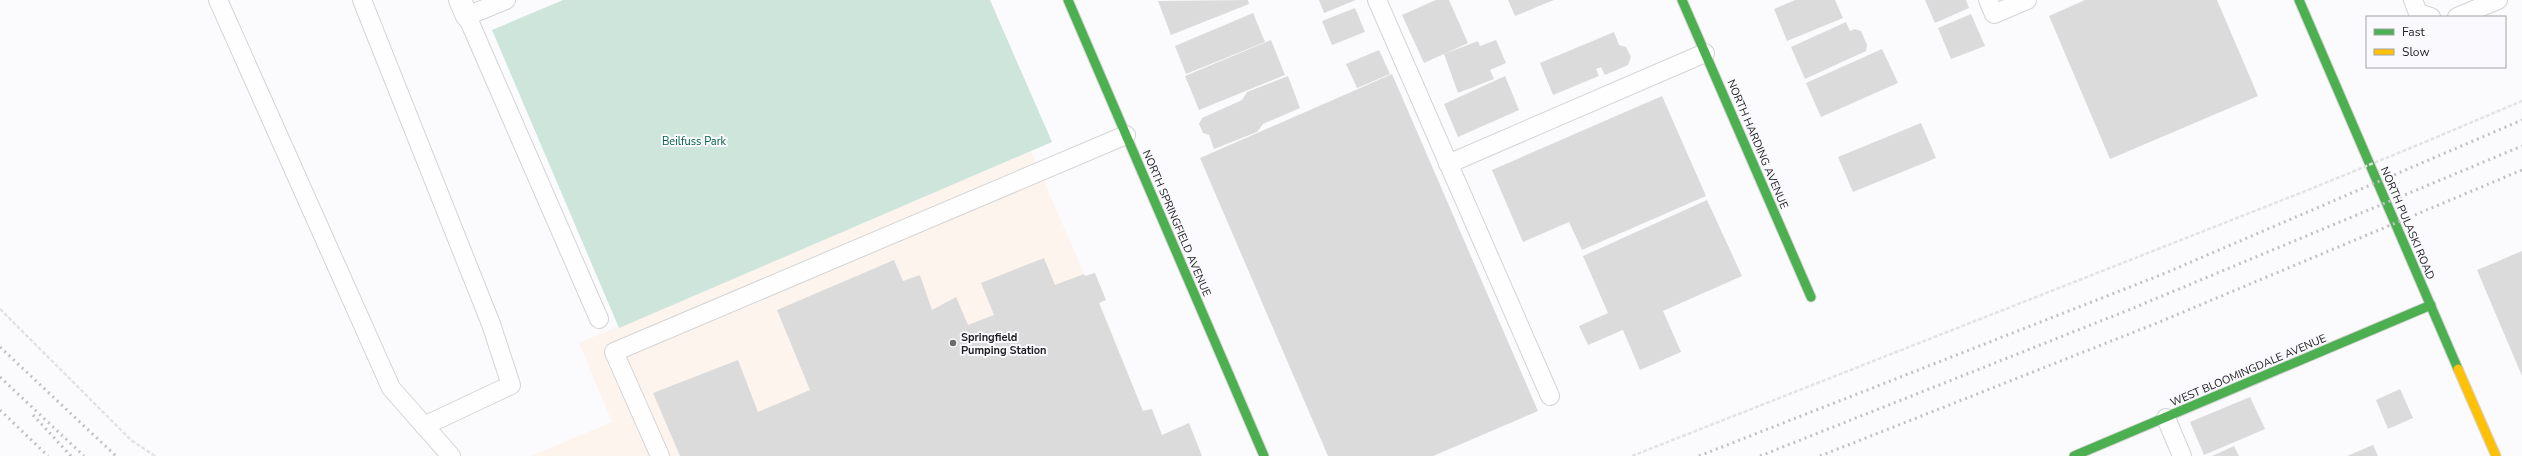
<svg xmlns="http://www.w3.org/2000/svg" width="2522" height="456" font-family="'Nunito Sans',sans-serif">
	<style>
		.industrial { fill: #fdf4ee }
		.green { fill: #cde5da }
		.building { fill: #dbdbdc }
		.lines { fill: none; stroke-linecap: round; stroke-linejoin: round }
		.lane-casing { stroke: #d4d4d5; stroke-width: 20 }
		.street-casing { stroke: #d4d4d5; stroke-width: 24 }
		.fast-casing { stroke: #d4d4d5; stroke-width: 11 }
		.slow-casing { stroke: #d4d4d5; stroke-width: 11 }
		.path { stroke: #e3e3e4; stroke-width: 2.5; stroke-dasharray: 4 2; stroke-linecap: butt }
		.lane { stroke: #fefeff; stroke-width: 18 }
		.street { stroke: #fefeff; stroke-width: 22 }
		.fast { stroke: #4caf50; stroke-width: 9 }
		.slow { stroke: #ffc107; stroke-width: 9 }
		.rail { stroke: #c2c2c3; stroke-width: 3; stroke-dasharray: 2 4; stroke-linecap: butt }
		.path-bridge { stroke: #e3e3e4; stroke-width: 2.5; stroke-dasharray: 4 2; stroke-linecap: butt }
		.poi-dot { fill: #6c6c6d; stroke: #fafafe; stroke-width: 1.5 }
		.labels { text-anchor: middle; stroke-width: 4; stroke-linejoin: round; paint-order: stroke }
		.park-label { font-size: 11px; fill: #026243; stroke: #fafafe }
		.street-label { font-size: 11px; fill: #1f1f20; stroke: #fafafe }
		.poi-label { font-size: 11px; font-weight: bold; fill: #1f1f20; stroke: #fafafe; text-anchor: start }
	</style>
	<rect width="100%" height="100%" fill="#fbfbfd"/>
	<path class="industrial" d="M1031,151L1085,276L1095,273L1106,300L1100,303L1143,411L1152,409L1162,435L1189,423L1202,456H531L612,422L579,343Z"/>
	<path class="green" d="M563,0H990L1052,142L619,328L492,30Z"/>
	<g class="building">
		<path d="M1248,0L1249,4L1171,35L1158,1Z"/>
		<path d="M1319,0H1356L1324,13Z"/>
		<path d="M1436,0H1449L1468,43L1424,63L1402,15Z"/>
		<path d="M1508,0H1554L1515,16Z"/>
		<path d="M1795,0H1835L1843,18L1787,41L1774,9Z"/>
		<path d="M1925,0H1966L1969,8L1935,23Z"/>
		<path d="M2085,0H2217L2258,96L2110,159L2049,16Z"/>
		<path d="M1355,8L1365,32L1332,45L1322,21Z"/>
		<path d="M1253,13L1265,42L1186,74L1175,46Z"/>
		<path d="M1971,14L1985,46L1951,59L1938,28Z"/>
		<path d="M1846,22L1850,31L1855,29L1861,31L1867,45L1866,51L1805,79L1791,47Z"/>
		<path d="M1614,32L1619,45L1626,47L1631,57L1628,65L1605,75L1601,67L1596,69L1599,76L1553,95L1540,63Z"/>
		<path d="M1271,40L1285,75L1199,110L1185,76Z"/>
		<path d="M1496,40L1506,63L1490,70L1494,79L1458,93L1444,54L1478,41L1480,46Z"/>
		<path d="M1882,49L1898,83L1821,117L1806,83Z"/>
		<path d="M1379,50L1390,74L1357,88L1346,64Z"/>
		<path d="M1392,74L1538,411L1433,456H1328L1200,158Z"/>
		<path d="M1288,76L1300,108L1263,124L1257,132L1214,149L1209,135L1203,133L1199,124L1202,118L1242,100L1247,92Z"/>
		<path d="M1505,76L1519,110L1458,137L1444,104Z"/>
		<path d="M1662,96L1706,196L1582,250L1569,222L1523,242L1492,170Z"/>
		<path d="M1921,123L1936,158L1853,192L1838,157Z"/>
		<path d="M1707,200L1742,276L1663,311L1681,352L1640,370L1623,330L1588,345L1579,326L1608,313L1583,256Z"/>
		<path d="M2522,251V376L2477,270Z"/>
		<path d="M1044,258L1055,285L1084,274L1085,276L1095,273L1106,300L1099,303L1143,411L1152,409L1162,435L1189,423L1202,456H680L653,393L738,360L758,412L810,390L777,310L894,260L903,281L920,275L932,310L956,297L968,325L994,315L981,283Z"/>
		<path d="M2400,389L2413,418L2388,429L2376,400Z"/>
		<path d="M2250,397L2265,429L2204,455L2190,422Z"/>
		<path d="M2373,445L2378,456H2347Z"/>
		<path d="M2234,446L2239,456H2212Z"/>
	</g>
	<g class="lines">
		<defs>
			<g id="lane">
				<path d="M218,0L391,388L451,456"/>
				<path d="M362,0L491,324L511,385L424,426"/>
				<path d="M506,0L467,16L599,319"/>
				<path d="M1377,0L1550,396"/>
				<path d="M1988,0L1994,14L2027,0"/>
				<path d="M2413,0L2418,13L2431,17"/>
				<path d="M2457,17L2498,0"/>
				<path d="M1448,164L1705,53"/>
				<path d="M2166,418L2182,456"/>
				<path d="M660,456L614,352L1126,135"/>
			</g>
			<path id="street" d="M460,0L467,16"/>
			<g id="fast">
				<path d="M1068,0L1264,456"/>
				<path d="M1682,0L1811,297"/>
				<path d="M2299,0L2458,369"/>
				<path d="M2074,456L2431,305"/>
			</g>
			<path id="slow" d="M2458,369L2496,456"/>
		</defs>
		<use href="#lane" class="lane-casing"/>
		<use href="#street" class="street-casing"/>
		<use href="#fast" class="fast-casing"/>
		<use href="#slow" class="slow-casing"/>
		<g class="path">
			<path d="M2425,142L2522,101"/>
			<path d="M0,309L131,440L155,456"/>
			<path d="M1632,456L2308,190"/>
		</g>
		<use href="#lane" class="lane"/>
		<use href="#street" class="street"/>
		<use href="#fast" class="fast"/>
		<use href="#slow" class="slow"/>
		<g class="rail">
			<path d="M0,347L116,456"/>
			<path d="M0,377L84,456"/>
			<path d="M0,410L48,456"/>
			<path d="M33,415L71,456"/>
			<path d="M1699,456L2163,274L2522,120"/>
			<path d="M1760,456L2131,309L2522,146"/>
			<path d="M1820,456L2157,323L2522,170"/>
		</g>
		<path class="path-bridge" d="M2308,190L2425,142"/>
	</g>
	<circle class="poi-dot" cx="953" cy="343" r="4"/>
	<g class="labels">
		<g class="park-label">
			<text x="694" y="145">Beilfuss Park</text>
		</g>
		<g class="street-label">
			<text transform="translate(1758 144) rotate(67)" y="4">NORTH HARDING AVENUE</text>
			<text transform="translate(1177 223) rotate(67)" y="4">NORTH SPRINGFIELD AVENUE</text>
			<text transform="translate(2408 223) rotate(67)" y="4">NORTH PULASKI ROAD</text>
			<text transform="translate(2248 370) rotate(-23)" y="4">WEST BLOOMINGDALE AVENUE</text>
		</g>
		<g class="poi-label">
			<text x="961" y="341">Springfield<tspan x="961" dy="13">Pumping Station</tspan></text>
		</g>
	</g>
	<rect x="2366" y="16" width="140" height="52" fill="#fafafe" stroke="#a2a2a5"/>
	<rect x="2374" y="29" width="20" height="6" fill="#4caf50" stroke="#a2a2a5"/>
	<text x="2402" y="36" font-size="12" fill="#1f1f20">Fast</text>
	<rect x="2374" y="49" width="20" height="6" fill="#ffc107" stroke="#a2a2a5"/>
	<text x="2402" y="56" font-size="12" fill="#1f1f20">Slow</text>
</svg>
